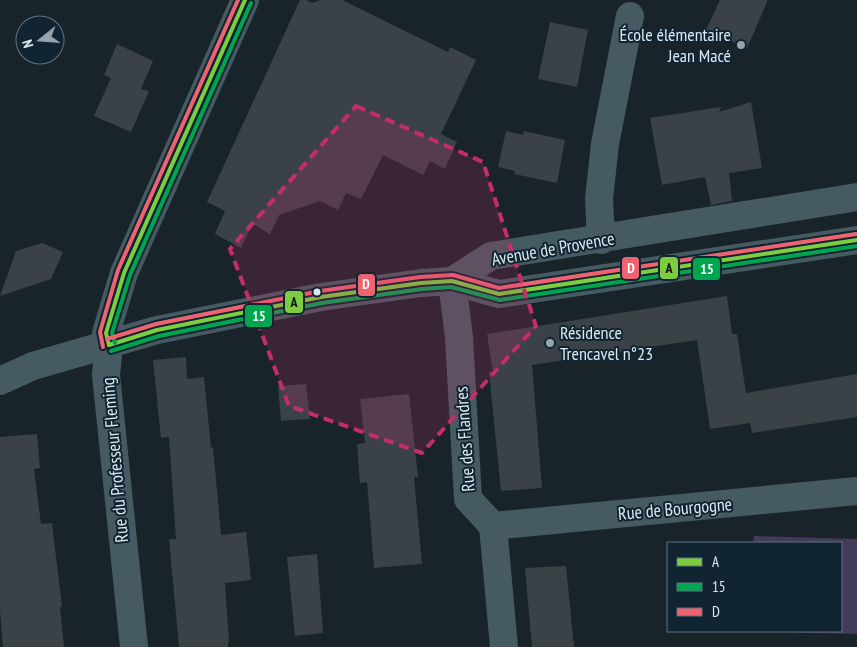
<svg xmlns="http://www.w3.org/2000/svg" width="857" height="647" font-family="'PT Sans Narrow',sans-serif">
	<style>
		.green { fill: #433b5a }
		.building { fill: #3a4248 }
		.lines { fill: none; stroke-linecap: round; stroke-linejoin: round }
		.minor { stroke: #455b61; stroke-width: 28 }
		.bus-1-casing { stroke: #112431; stroke-width: 8 }
		.bus-2-casing { stroke: #112431; stroke-width: 8 }
		.bus-3-casing { stroke: #112431; stroke-width: 8 }
		.bus-1 { stroke: #7dcd40; stroke-width: 4 }
		.bus-2 { stroke: #00a64f; stroke-width: 4 }
		.bus-3 { stroke: #ef6370; stroke-width: 4 }
		.marked { fill: #c52d6a; fill-opacity: 0.2; stroke: #c52d6a; stroke-width: 4; stroke-dasharray: 10 6; stroke-linejoin: round }
		.poi-dot { fill: #97a4ab; stroke: #112431; stroke-width: 2 }
		.bus-dot { fill: #dce9f1; stroke: #112431; stroke-width: 2 }
		.labels { text-anchor: middle; stroke-width: 4; stroke-linejoin: round; paint-order: stroke }
		.poi-label { font-size: 18px; fill: #dce9f1; stroke: #112431; text-anchor: end }
		.street-label { font-size: 18px; fill: #dce9f1; stroke: #112431 }
		.line-badge { stroke: #112431; stroke-width: 2 }
		.badge-label { font-size: 14px; text-anchor: middle; font-weight: bold; fill: #fff }
		.pale-badge-label { font-size: 14px; text-anchor: middle; font-weight: bold; fill: #111 }
	</style>
	<rect width="100%" height="100%" fill="#18232a"/>
	<path class="green" d="M754,536L857,539V634L752,631H841V543H753Z"/>
	<g class="building">
		<path d="M300,0H306L312,3L320,0H342L448,52L450,47L476,60L441,134L457,142L445,169L430,161L423,175L383,155L361,199L346,193L338,210L320,201L279,215L270,234L253,224L241,248L215,234L225,211L207,202Z"/>
		<path d="M720,0H768L747,48L706,30Z"/>
		<path d="M550,22L588,30L577,87L538,79Z"/>
		<path d="M117,44L153,61L141,89L149,91L131,132L94,116L111,78L104,75Z"/>
		<path d="M751,102L762,168L729,173L732,201L711,205L705,177L662,185L650,118L721,107L719,112Z"/>
		<path d="M506,131L523,135L524,131L565,140L557,183L514,174L515,171L498,167Z"/>
		<path d="M42,243L63,252L51,279L0,296L16,251Z"/>
		<path d="M727,296L732,334H737L746,393L857,374V417L752,433L750,423L710,429L697,340L532,365L542,488L501,491L489,372H493L487,334Z"/>
		<path d="M186,357L187,379L204,377L211,448L213,447L221,535L246,532L251,580L225,583L229,642H228V647H179L169,539H176L169,437L161,438L153,360Z"/>
		<path d="M306,384L310,419L281,421L278,386Z"/>
		<path d="M409,394L418,477H414L422,564L374,568L367,482L360,483L357,444L365,443L360,399Z"/>
		<path d="M37,434L40,468L34,469L41,524L52,523L62,607H60L64,647H3L0,610V437Z"/>
		<path d="M317,554L323,633L295,636L287,557Z"/>
		<path d="M566,566L574,647H532L525,568Z"/>
	</g>
	<g class="lines">
		<g class="minor">
			<path d="M601,240L599,199L605,144L630,16"/>
			<path d="M452,281L491,256L857,197"/>
			<path d="M452,281L459,337L468,499L493,526L504,647"/>
			<path d="M0,381L33,366L157,330L321,297L421,283L452,281L499,294L857,240"/>
			<path d="M493,526L857,491"/>
			<path d="M134,647L106,375L109,345L106,333L124,273L245,0"/>
		</g>
		<defs>
			<g id="bus-1">
				<path d="M109,345L157,330L321,297L421,283L452,281L499,294L857,240"/>
				<path d="M109,345L106,333L124,273L245,0"/>
			</g>
			<g id="bus-2">
				<path d="M115,343L112,333L130,275L251,3"/>
				<path d="M111,351L159,336L322,303L422,289L451,287L500,300L857,246"/>
			</g>
			<g id="bus-3">
				<path d="M107,339L156,324L320,291L420,277L453,275L499,288L856,234"/>
				<path d="M103,347L100,332L118,270L238,0"/>
			</g>
		</defs>
		<use href="#bus-1" class="bus-1-casing"/>
		<use href="#bus-2" class="bus-2-casing"/>
		<use href="#bus-3" class="bus-3-casing"/>
		<use href="#bus-1" class="bus-1"/>
		<use href="#bus-2" class="bus-2"/>
		<use href="#bus-3" class="bus-3"/>
	</g>
	<path class="marked" d="M356,106L483,162L536,326L422,453L289,406L230,249Z"/>
	<g class="poi-dot">
		<circle cx="741" cy="45" r="5"/>
		<circle cx="550" cy="343" r="5"/>
	</g>
	<circle class="bus-dot" cx="317" cy="292" r="4.5"/>
	<g class="labels">
		<g class="poi-label">
			<text x="731" y="41">École élémentaire<tspan x="731" dy="21">Jean Macé</tspan></text>
			<text x="560" y="339" text-anchor="start">Résidence<tspan x="560" dy="21">Trencavel n°23</tspan></text>
		</g>
		<g class="street-label">
			<text transform="translate(553 249) rotate(-10)" y="6">Avenue de Provence</text>
			<text transform="translate(465 439) rotate(-94)" y="6">Rue des Flandres</text>
			<text transform="translate(115 460) rotate(-95)" y="6">Rue du Professeur Fleming</text>
			<text transform="translate(675 509) rotate(-5)" y="6">Rue de Bourgogne</text>
		</g>
	</g>
	<g class="line-badge">
		<rect x="621" y="256" width="19" height="24" rx="5" fill="#ef6370"/>
		<rect x="659" y="256" width="20" height="24" rx="5" fill="#7dcd40"/>
		<rect x="692" y="257" width="29" height="24" rx="5" fill="#00a64f"/>
		<rect x="357" y="273" width="19" height="24" rx="5" fill="#ef6370"/>
		<rect x="284" y="290" width="20" height="24" rx="5" fill="#7dcd40"/>
		<rect x="244" y="304" width="29" height="24" rx="5" fill="#00a64f"/>
	</g>
	<g class="badge-label">
		<text x="631" y="273">D</text>
		<text x="707" y="274">15</text>
		<text x="366" y="289">D</text>
		<text x="259" y="321">15</text>
	</g>
	<g class="pale-badge-label">
		<text x="669" y="273">A</text>
		<text x="294" y="307">A</text>
	</g>
	<rect x="667" y="542" width="175" height="90" fill="#112431" stroke="#62737e"/>
	<rect x="677" y="558" width="25" height="8" fill="#7dcd40" stroke="#62737e"/>
	<text x="712" y="567" font-size="15" fill="#dce9f1">A</text>
	<rect x="677" y="583" width="25" height="8" fill="#00a64f" stroke="#62737e"/>
	<text x="712" y="592" font-size="15" fill="#dce9f1">15</text>
	<rect x="677" y="608" width="25" height="8" fill="#ef6370" stroke="#62737e"/>
	<text x="712" y="617" font-size="15" fill="#dce9f1">D</text>
	<g transform="translate(40 40) rotate(253)"><circle r="24" fill="#112431" stroke="#62737e"/>
	<path d="M0-4L9 19L0 12L-9 19Z" fill="#97a4ab"/>
	<text y="-8" font-size="14" font-weight="bold" text-anchor="middle" fill="#dce9f1">N</text>
	</g>
</svg>
